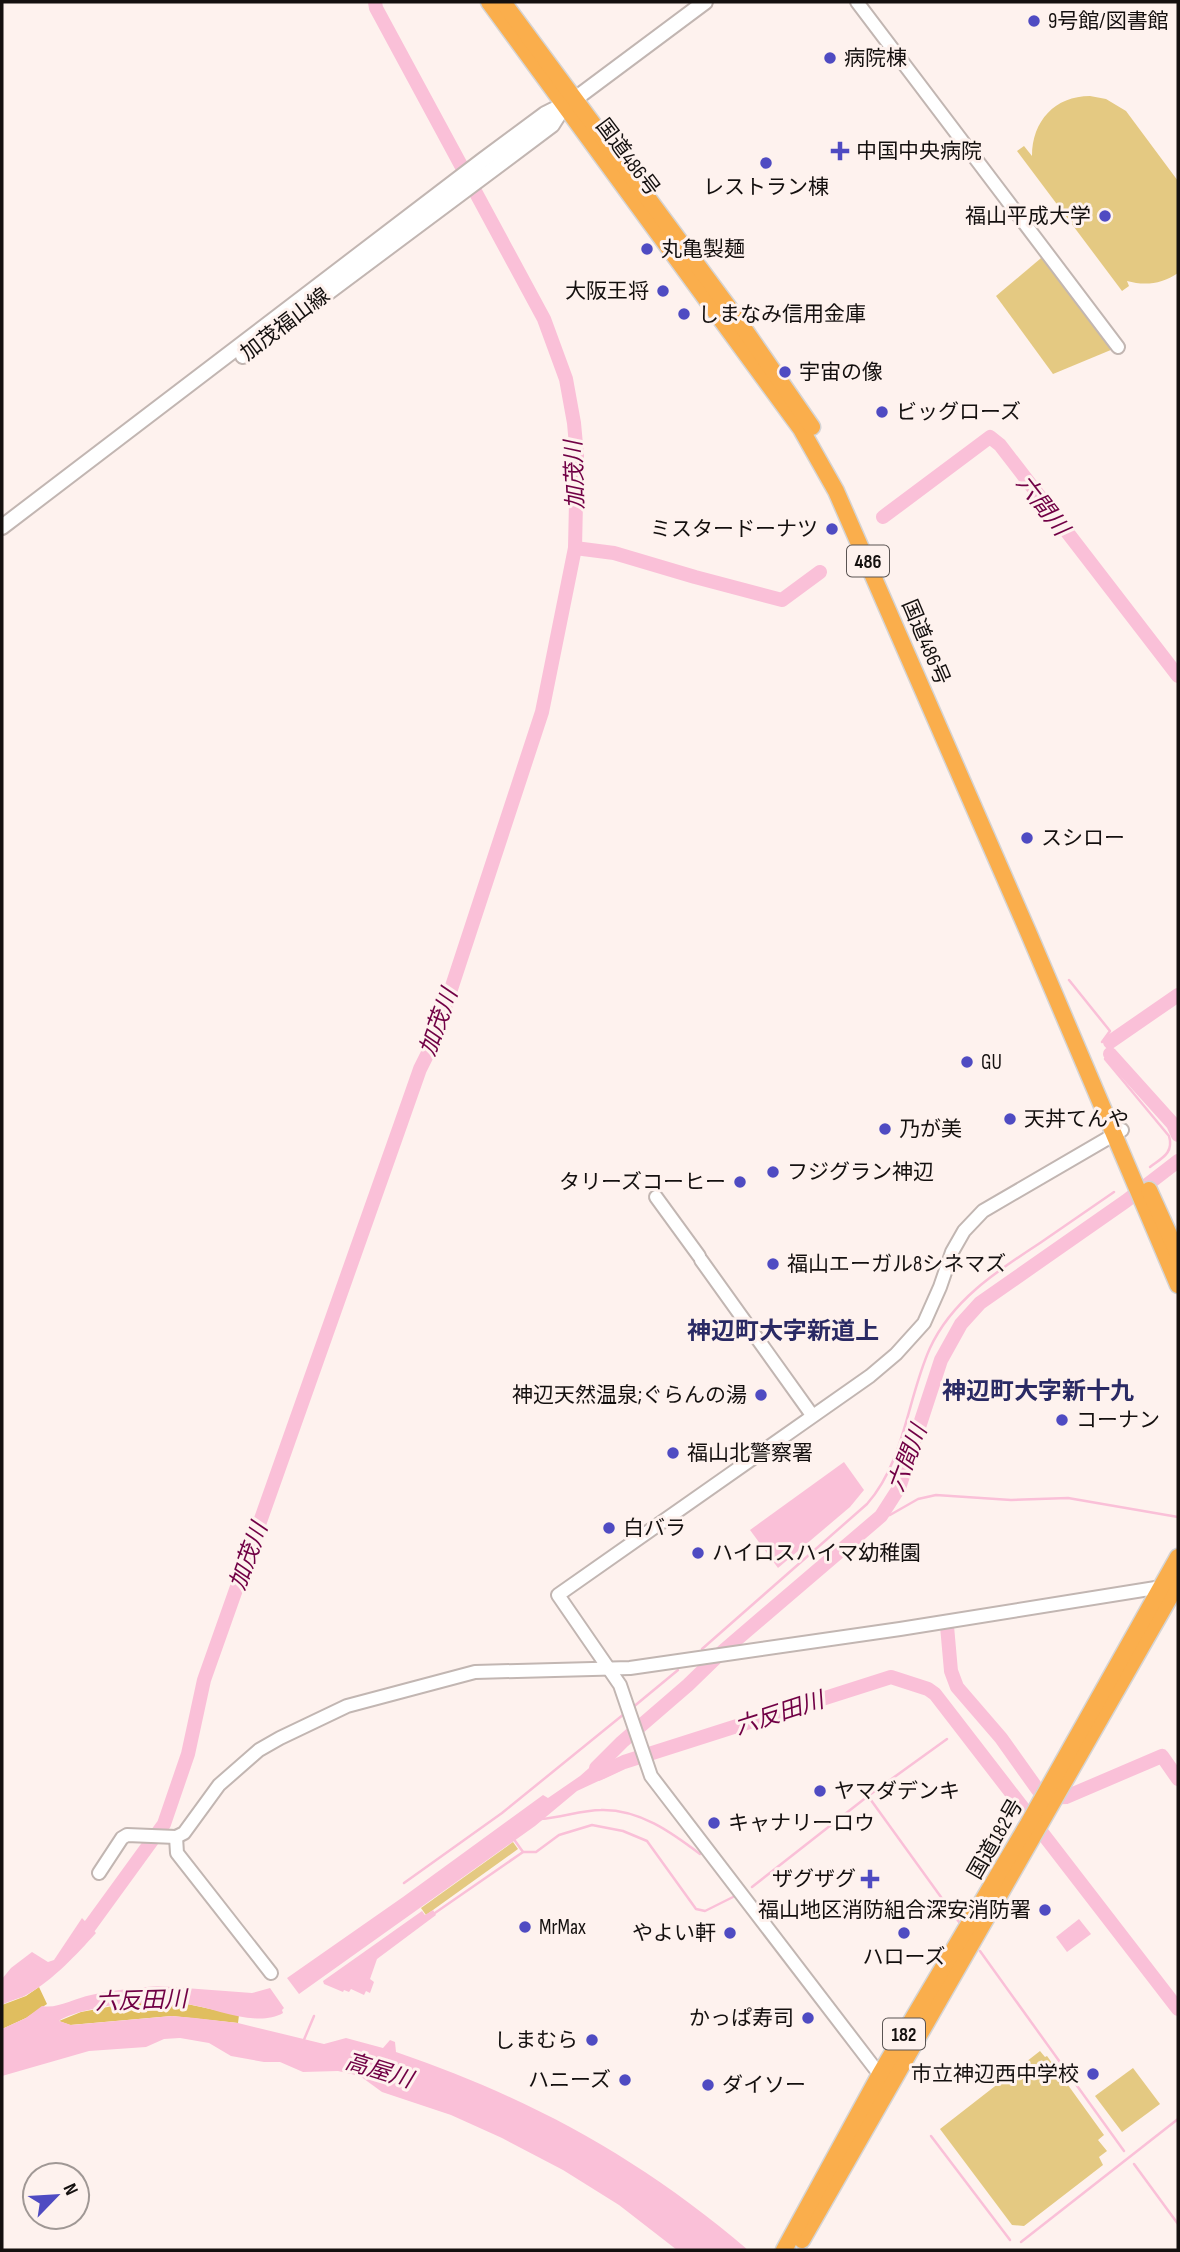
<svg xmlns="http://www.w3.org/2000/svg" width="1180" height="2252" font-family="'Sofia Sans Condensed','Noto Sans JP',sans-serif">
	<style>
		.green { fill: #e4c982 }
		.forest { fill: #e0be5f }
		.water { fill: #fac0d8 }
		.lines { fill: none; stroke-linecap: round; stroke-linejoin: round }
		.stream { stroke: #fac0d8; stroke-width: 2.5 }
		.river { stroke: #fac0d8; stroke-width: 14 }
		.tertiary-casing { stroke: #c2b6b2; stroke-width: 16 }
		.secondary-casing { stroke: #c2b6b2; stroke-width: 18 }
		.trunk-casing { stroke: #d5d4d4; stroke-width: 19 }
		.tertiary { stroke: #fff; stroke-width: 12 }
		.secondary { stroke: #fff; stroke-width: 14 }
		.trunk { stroke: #faae4c; stroke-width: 16 }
		.poi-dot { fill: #4f4bc2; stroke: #fef2ee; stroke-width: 2.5 }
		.labels { text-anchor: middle; stroke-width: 6; stroke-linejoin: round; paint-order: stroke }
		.shield { fill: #fef2ee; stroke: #5a5452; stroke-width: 2 }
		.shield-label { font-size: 19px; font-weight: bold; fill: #14100f }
		.poi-label { font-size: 21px; fill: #14100f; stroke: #fef2ee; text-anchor: start }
		.street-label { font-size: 21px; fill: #14100f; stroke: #fef2ee }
		.water-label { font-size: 23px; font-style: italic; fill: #710045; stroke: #fef2ee }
		.quarter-label { font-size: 24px; font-weight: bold; fill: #2a2a64; stroke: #fef2ee }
	</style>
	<rect width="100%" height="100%" fill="#fef2ee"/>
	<g class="green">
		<path d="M1090,96L1106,99L1126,111L1178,181V273C1162,284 1145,286 1127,281L1129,286L1122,291L1017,151L1024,146L1032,156C1032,121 1055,96 1090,96Z"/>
		<path d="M1047,253L1118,347L1053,374L996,296Z"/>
		<path d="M513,1842L518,1849L426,1915L421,1908Z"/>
		<path d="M1040,2051L1045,2057L1047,2056L1104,2135L1098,2140L1107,2151L1099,2157L1103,2165L1024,2226L1012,2225L940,2129Z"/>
		<path d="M1133,2068L1160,2104L1122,2132L1095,2096Z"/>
	</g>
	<g class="forest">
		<path d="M39,1987L47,2004L26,2018L2,2029V2005L26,1996Z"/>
		<path d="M129,2003L187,2004L239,2015L238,2023L172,2016L70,2025L59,2021L81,2012Z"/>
	</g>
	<g class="water">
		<path d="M844,1462L864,1490L850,1507L778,1568L750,1530Z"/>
		<path d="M606,1753L620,1771L577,1791L535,1826L299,1994L287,1978L403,1897L543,1795L548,1798L580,1776Z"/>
		<path d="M433,1910L436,1915L377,1959L370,1979L374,1982L370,1993L366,1991L364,1995L351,1989L349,1992L344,1990L343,1992L324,1984L323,1981L422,1911L425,1915Z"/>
		<path d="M82,1918L96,1933C77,1954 53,1980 28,1994C20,1999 10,2000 2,2005V1979L11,1968L32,1952L48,1962L54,1960Z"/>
		<path d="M1079,1919L1091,1934L1067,1952L1056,1937Z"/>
		<path d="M158,1986L252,1993L270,1988L284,2008L282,2010L283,2013C257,2028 215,2008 187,2004C179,2003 169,2005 160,2005C151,2005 142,2003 133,2003C119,2003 69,2012 59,2021L71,2025L172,2016L195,2018L238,2023L324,2044L346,2038L383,2048L390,2040L395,2042L396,2052C530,2098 639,2157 748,2250H677L619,2205L563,2170L502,2138L451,2115L382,2092L360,2076L338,2071L303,2072L280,2062H264L231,2056L209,2043L180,2038L164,2039L146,2047L89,2051L2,2076V2029L26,2018L42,2006C58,2009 75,1998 91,1995C113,1990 135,1988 158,1986Z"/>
	</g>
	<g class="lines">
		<g class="stream">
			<path d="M1069,980L1110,1031L1102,1042"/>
			<path d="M1105,1059L1169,1136C1174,1153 1162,1158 1150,1167"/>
			<path d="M881,1516L890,1515L918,1499L936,1495L1011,1500L1068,1498L1178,1517"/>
			<path d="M702,1649L867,1504C905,1461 907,1399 930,1348C952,1300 997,1271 1040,1243C1065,1226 1089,1209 1114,1192"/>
			<path d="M632,1708L678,1670"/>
			<path d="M977,1717L981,1715"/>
			<path d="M868,1796L947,1739"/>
			<path d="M541,1819C561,1818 581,1810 601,1810C639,1809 671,1832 700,1854"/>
			<path d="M513,1838L523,1852"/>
			<path d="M404,1883L502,1813L624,1714"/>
			<path d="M752,1887L868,1796L959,1922"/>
			<path d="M432,1915L523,1852H536L559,1835L592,1825L623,1831L647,1841L696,1909L705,1911L733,1897"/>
			<path d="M980,1951L1124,2151"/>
			<path d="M303,2042L314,2016"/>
			<path d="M931,2136L1010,2240"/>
			<path d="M1134,2164L1178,2224"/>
			<path d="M1021,2242L1178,2119"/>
		</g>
		<g class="river">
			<path d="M883,517L990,437L1000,445L1178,676"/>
			<path d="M575,548L614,553L695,577L782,600L820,572"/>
			<path d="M1110,1042L1178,995"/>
			<path d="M1110,1054L1173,1124L1178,1135"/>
			<path d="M947,1626L951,1671L957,1687L1001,1738L1038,1790L1047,1798L1066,1797L1162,1756L1178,1779"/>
			<path d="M596,1768L622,1742L688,1685L722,1652L881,1516L899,1488L941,1360L961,1324L980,1303L1126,1201L1178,1161"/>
			<path d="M598,1774L624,1762L891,1677L928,1689L935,1694L1178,2009"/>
			<path d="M79,1941L164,1824L188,1754L204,1680L400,1126L420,1069L434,1041L542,712L575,548L577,456L574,423L566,379L544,319L376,8L375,2"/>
		</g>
		<defs>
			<g id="tertiary">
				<path d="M857,2L1118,347"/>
				<path d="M656,1197L699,1256"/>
				<path d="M701,1260L812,1415"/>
				<path d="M176,1837L177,1853L271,1973"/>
				<path d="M99,1873L122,1838L127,1835L176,1837L184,1833L219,1785L259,1750L280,1738L347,1706L475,1672L630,1668L900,1629L1168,1586"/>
				<path d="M883,2079L651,1776L620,1685L558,1595L870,1376L896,1354L924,1323L940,1287L952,1252L964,1231L983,1211L1122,1130"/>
			</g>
			<g id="secondary">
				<path d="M243,356L552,125L564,106"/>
				<path d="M2,527L483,160L545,114L575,99L705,2"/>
			</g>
			<g id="trunk">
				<path d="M489,2L801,429L836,491L1029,934L1178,1285"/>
				<path d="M503,2L738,320L812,427"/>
				<path d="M1149,1190L1178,1254"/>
				<path d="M802,2240L1178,1583"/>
				<path d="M784,2250L880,2074L1028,1824L1178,1557"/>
			</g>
		</defs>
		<use href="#tertiary" class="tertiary-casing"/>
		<use href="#secondary" class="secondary-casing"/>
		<use href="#trunk" class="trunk-casing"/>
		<use href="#tertiary" class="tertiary"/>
		<use href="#secondary" class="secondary"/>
		<use href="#trunk" class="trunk"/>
	</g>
	<g class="poi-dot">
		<circle cx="1034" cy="21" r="7"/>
		<circle cx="830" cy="58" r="7"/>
		<path d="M836.5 140.5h7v7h7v7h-7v7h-7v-7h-7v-7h7z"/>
		<circle cx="766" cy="163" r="7"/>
		<circle cx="1105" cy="216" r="7"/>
		<circle cx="647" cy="249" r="7"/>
		<circle cx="663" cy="291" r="7"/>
		<circle cx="684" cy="314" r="7"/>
		<circle cx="785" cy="372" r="7"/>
		<circle cx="882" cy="412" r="7"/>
		<circle cx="832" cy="529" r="7"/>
		<circle cx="1027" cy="838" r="7"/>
		<circle cx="967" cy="1062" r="7"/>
		<circle cx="1010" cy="1119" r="7"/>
		<circle cx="885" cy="1129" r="7"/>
		<circle cx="773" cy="1172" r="7"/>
		<circle cx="740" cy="1182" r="7"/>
		<circle cx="773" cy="1264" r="7"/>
		<circle cx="761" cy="1395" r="7"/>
		<circle cx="1062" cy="1420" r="7"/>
		<circle cx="673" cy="1453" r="7"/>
		<circle cx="609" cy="1528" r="7"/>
		<circle cx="698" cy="1553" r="7"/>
		<circle cx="820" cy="1791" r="7"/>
		<circle cx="714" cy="1823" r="7"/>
		<path d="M866.5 1868.5h7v7h7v7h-7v7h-7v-7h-7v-7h7z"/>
		<circle cx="1045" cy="1910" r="7"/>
		<circle cx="525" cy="1927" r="7"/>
		<circle cx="730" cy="1933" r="7"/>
		<circle cx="904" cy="1933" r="7"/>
		<circle cx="808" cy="2018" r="7"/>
		<circle cx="592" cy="2040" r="7"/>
		<circle cx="1093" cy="2074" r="7"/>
		<circle cx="625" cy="2080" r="7"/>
		<circle cx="708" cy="2085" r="7"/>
	</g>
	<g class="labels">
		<g class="shield">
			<rect x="847" y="545.5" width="42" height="31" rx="5"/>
			<rect x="883" y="2018.5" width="42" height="31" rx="5"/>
		</g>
		<g class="shield-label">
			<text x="868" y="568">486</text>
			<text x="904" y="2041">182</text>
		</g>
		<g class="poi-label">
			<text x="1048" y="28">9号館/図書館</text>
			<text x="844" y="65">病院棟</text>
			<text x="856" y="158">中国中央病院</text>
			<text x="766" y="194" text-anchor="middle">レストラン棟</text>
			<text x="1091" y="223" text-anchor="end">福山平成大学</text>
			<text x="661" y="256">丸亀製麺</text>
			<text x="649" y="298" text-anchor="end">大阪王将</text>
			<text x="698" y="321">しまなみ信用金庫</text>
			<text x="799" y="379">宇宙の像</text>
			<text x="896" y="419">ビッグローズ</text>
			<text x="818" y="536" text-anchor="end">ミスタードーナツ</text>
			<text x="1041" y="845">スシロー</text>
			<text x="981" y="1069">GU</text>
			<text x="1024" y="1126">天丼てんや</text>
			<text x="899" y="1136">乃が美</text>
			<text x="787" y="1179">フジグラン神辺</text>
			<text x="726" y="1189" text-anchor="end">タリーズコーヒー</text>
			<text x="787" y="1271">福山エーガル8シネマズ</text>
			<text x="747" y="1402" text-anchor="end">神辺天然温泉;ぐらんの湯</text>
			<text x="1076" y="1427">コーナン</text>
			<text x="687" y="1460">福山北警察署</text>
			<text x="623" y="1535">白バラ</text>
			<text x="712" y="1560">ハイロスハイマ幼稚園</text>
			<text x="834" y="1798">ヤマダデンキ</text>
			<text x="728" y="1830">キャナリーロウ</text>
			<text x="856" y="1886" text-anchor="end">ザグザグ</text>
			<text x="1031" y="1917" text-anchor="end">福山地区消防組合深安消防署</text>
			<text x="539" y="1934">MrMax</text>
			<text x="716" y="1940" text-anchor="end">やよい軒</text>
			<text x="904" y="1964" text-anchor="middle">ハローズ</text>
			<text x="794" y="2025" text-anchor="end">かっぱ寿司</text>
			<text x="578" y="2047" text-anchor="end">しまむら</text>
			<text x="1079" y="2081" text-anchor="end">市立神辺西中学校</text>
			<text x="611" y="2087" text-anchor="end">ハニーズ</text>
			<text x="722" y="2092">ダイソー</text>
		</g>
		<g class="street-label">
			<text transform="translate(628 157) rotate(53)" y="7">国道486号</text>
			<text transform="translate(285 324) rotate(-37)" y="7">加茂福山線</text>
			<text transform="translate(926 642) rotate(67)" y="7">国道486号</text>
			<text transform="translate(995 1839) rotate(-60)" y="7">国道182号</text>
		</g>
		<g class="water-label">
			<text transform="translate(574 475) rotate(-92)" y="8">加茂川</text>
			<text transform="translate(1043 505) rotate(52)" y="8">六間川</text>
			<text transform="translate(438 1022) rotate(-70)" y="8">加茂川</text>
			<text transform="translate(907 1458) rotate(-69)" y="8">六間川</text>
			<text transform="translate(248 1556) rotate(-70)" y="8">加茂川</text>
			<text transform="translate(779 1713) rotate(-18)" y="8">六反田川</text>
			<text transform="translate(141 2000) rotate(-2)" y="8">六反田川</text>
			<text transform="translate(379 2070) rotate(17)" y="8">高屋川</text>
		</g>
		<g class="quarter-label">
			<text x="783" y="1339">神辺町大字新道上</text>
			<text x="1038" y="1399">神辺町大字新十九</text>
		</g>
	</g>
	<rect width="1180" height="2252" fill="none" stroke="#14100f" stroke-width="7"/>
	<g transform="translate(56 2196) rotate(65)"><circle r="33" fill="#fef2ee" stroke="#a09895" stroke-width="2"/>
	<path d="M0-5L12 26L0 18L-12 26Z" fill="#4f4bc2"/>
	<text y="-10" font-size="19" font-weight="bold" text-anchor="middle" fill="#14100f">N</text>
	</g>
</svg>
